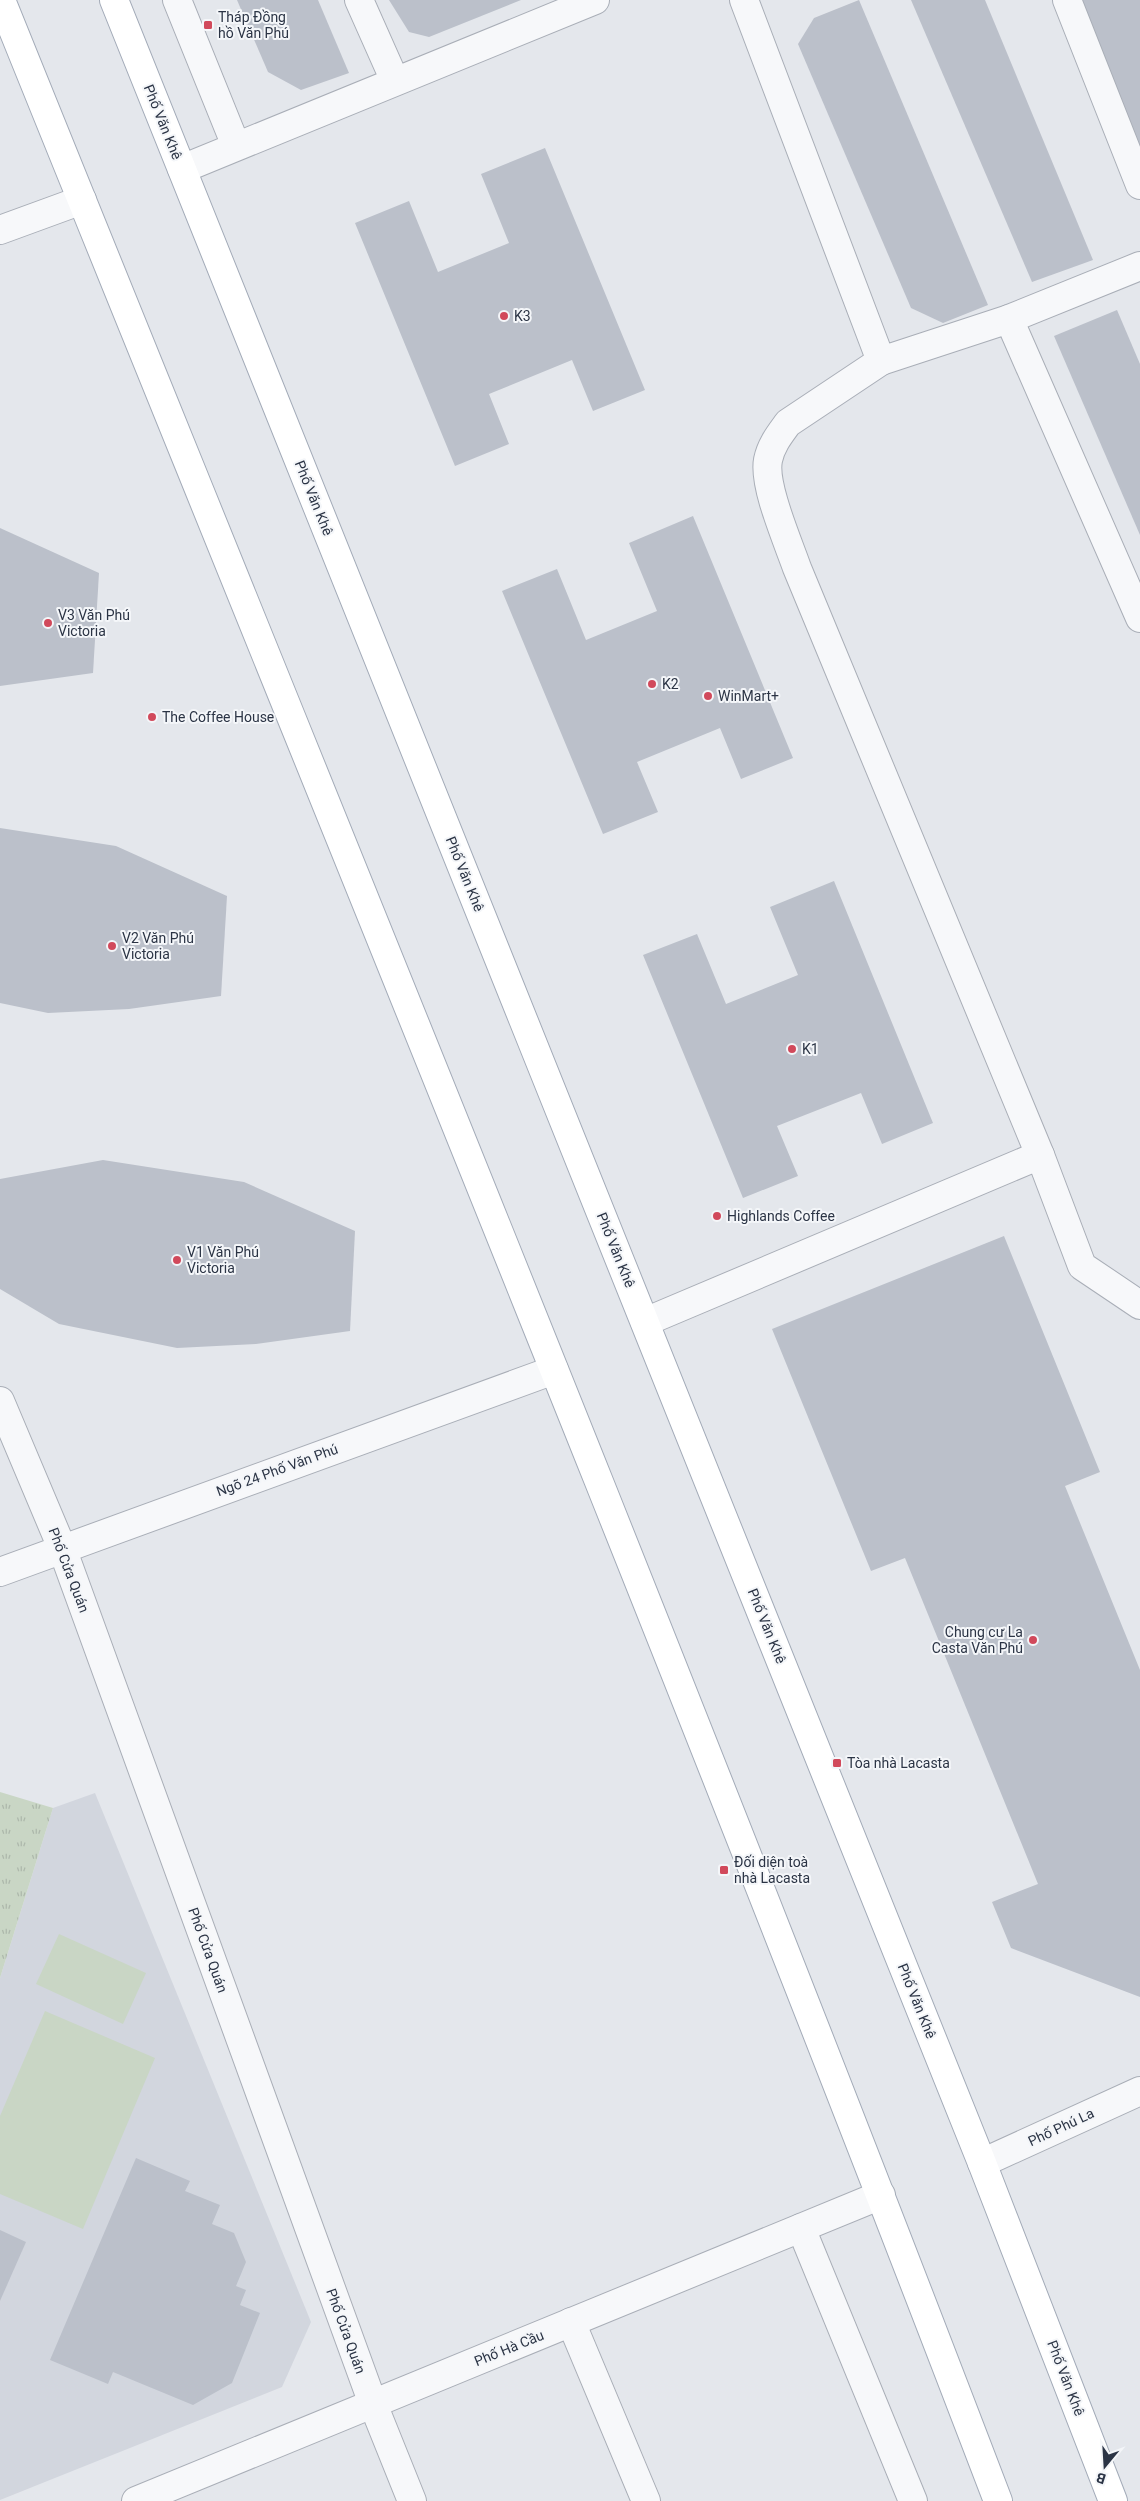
<svg xmlns="http://www.w3.org/2000/svg" width="1140" height="2501" font-family="Roboto,sans-serif">
	<style>
		.built { fill: #d2d6de }
		.grass { fill: url(#grass-tufts) }
		.garden { fill: #c9d6c5 }
		.building { fill: #bbc0ca }
		.lines { fill: none; stroke-linecap: round; stroke-linejoin: round }
		.minor-casing { stroke: #a9aeb7; stroke-width: 30 }
		.major-casing { stroke: #a3abb8; stroke-width: 30 }
		.minor { stroke: #f7f8fa; stroke-width: 28 }
		.major { stroke: #fff; stroke-width: 28 }
		.poi-dot { fill: #d1495b; stroke: #f4f6f9; stroke-width: 2 }
		.labels { text-anchor: middle; stroke-width: 4; stroke-linejoin: round; paint-order: stroke }
		.poi-label { font-size: 14px; fill: #2b3445; stroke: #f4f6f9; text-anchor: start }
		.street-label { font-size: 14px; fill: #2b3445; stroke: #f4f6f9 }
	</style>
	<defs>
		<pattern id="grass-tufts" width="24" height="20" patternUnits="userSpaceOnUse" patternTransform="scale(1.25)"><rect width="24" height="20" fill="#c9d6c5"/><path d="M3 7l-1-3M5 7V3M7 7l1-3M15 17l-1-3M17 17v-4M19 17l1-3" fill="none" stroke="#adb8ab"/></pattern>
	</defs>
	<rect width="100%" height="100%" fill="#e4e7ec"/>
	<path class="built" d="M95,1793L311,2322L282,2387L0,2500V1978L53,1808Z"/>
	<path class="grass" d="M0,1792L53,1808L0,1978Z"/>
	<g class="garden">
		<path d="M59,1934L146,1973L123,2024L36,1984Z"/>
		<path d="M45,2011L155,2058L83,2229L0,2194V2116Z"/>
	</g>
	<g class="building">
		<path d="M237,0H318L349,73L301,90L268,72Z"/>
		<path d="M389,0H521L429,37L409,32Z"/>
		<path d="M859,0L988,305L943,323L911,308L798,44L814,18Z"/>
		<path d="M911,0H985L1093,260L1032,282Z"/>
		<path d="M1076,0H1140V149Z"/>
		<path d="M545,148L645,390L593,411L572,360L489,394L509,444L455,466L355,223L409,201L438,272L509,243L481,174Z"/>
		<path d="M1117,310L1140,364V535L1054,336Z"/>
		<path d="M693,516L793,758L741,779L720,728L637,762L658,812L603,834L502,591L557,569L586,640L657,611L629,543Z"/>
		<path d="M0,528L99,573L93,673L0,686Z"/>
		<path d="M0,828L116,846L227,896L221,996L129,1009L48,1013L0,1003Z"/>
		<path d="M834,881L933,1123L882,1144L861,1093L777,1126L798,1176L743,1198L643,955L697,934L726,1004L798,975L770,907Z"/>
		<path d="M103,1160L244,1182L355,1231L350,1331L256,1344L177,1348L59,1324L0,1289V1179Z"/>
		<path d="M1004,1236L1100,1472L1065,1486L1140,1670V1997L1011,1948L992,1902L1038,1884L905,1558L871,1571L772,1329Z"/>
		<path d="M136,2158L190,2181L185,2191L220,2205L212,2224L234,2233L246,2262L236,2286L246,2290L240,2305L260,2313L232,2383L193,2405L113,2372L108,2384L50,2360Z"/>
		<path d="M0,2230L26,2242L0,2301Z"/>
	</g>
	<g class="lines">
		<defs>
			<g id="minor">
				<path d="M177,0L236,146"/>
				<path d="M359,0L395,81"/>
				<path d="M744,0L881,361L1009,319L1140,618"/>
				<path d="M1067,0L1140,185"/>
				<path d="M182,169L595,0"/>
				<path d="M0,230L82,200"/>
				<path d="M1009,319L1140,266"/>
				<path d="M881,361L788,423C780,434 771,445 768,460C763,485 788,542 797,568L1040,1155"/>
				<path d="M645,1322L1040,1155L1082,1266L1140,1305"/>
				<path d="M0,1401L62,1548L373,2404L412,2501"/>
				<path d="M0,1572L554,1370"/>
				<path d="M982,2163L1140,2091"/>
				<path d="M801,2228L913,2501"/>
				<path d="M571,2322L646,2501"/>
				<path d="M136,2501L881,2195"/>
			</g>
			<g id="major">
				<path d="M1,0C337,832 678,1663 998,2501"/>
				<path d="M114,0L982,2163L1113,2501"/>
			</g>
		</defs>
		<use href="#minor" class="minor-casing"/>
		<use href="#major" class="major-casing"/>
		<use href="#minor" class="minor"/>
		<use href="#major" class="major"/>
	</g>
	<g class="poi-dot">
		<rect x="203" y="20" width="10" height="10" rx="2.5"/>
		<circle cx="504" cy="316" r="5"/>
		<circle cx="48" cy="623" r="5"/>
		<circle cx="652" cy="684" r="5"/>
		<circle cx="708" cy="696" r="5"/>
		<circle cx="152" cy="717" r="5"/>
		<circle cx="112" cy="946" r="5"/>
		<circle cx="792" cy="1049" r="5"/>
		<circle cx="717" cy="1216" r="5"/>
		<circle cx="177" cy="1260" r="5"/>
		<circle cx="1033" cy="1640" r="5"/>
		<rect x="832" y="1758" width="10" height="10" rx="2.5"/>
		<rect x="719" y="1865" width="10" height="10" rx="2.5"/>
	</g>
	<g class="labels">
		<g class="poi-label">
			<text x="218" y="22">Tháp Đồng<tspan x="218" dy="16">hồ Văn Phú</tspan></text>
			<text x="514" y="321">K3</text>
			<text x="58" y="620">V3 Văn Phú<tspan x="58" dy="16">Victoria</tspan></text>
			<text x="662" y="689">K2</text>
			<text x="718" y="701">WinMart+</text>
			<text x="162" y="722">The Coffee House</text>
			<text x="122" y="943">V2 Văn Phú<tspan x="122" dy="16">Victoria</tspan></text>
			<text x="802" y="1054">K1</text>
			<text x="727" y="1221">Highlands Coffee</text>
			<text x="187" y="1257">V1 Văn Phú<tspan x="187" dy="16">Victoria</tspan></text>
			<text x="1023" y="1637" text-anchor="end">Chung cư La<tspan x="1023" dy="16">Casta Văn Phú</tspan></text>
			<text x="847" y="1768">Tòa nhà Lacasta</text>
			<text x="734" y="1867">Đối diện toà<tspan x="734" dy="16">nhà Lacasta</tspan></text>
		</g>
		<g class="street-label">
			<text transform="translate(163 122) rotate(68)" y="5">Phố Văn Khê</text>
			<text transform="translate(314 498) rotate(68)" y="5">Phố Văn Khê</text>
			<text transform="translate(465 874) rotate(68)" y="5">Phố Văn Khê</text>
			<text transform="translate(616 1250) rotate(68)" y="5">Phố Văn Khê</text>
			<text transform="translate(277 1470) rotate(-20)" y="5">Ngõ 24 Phố Văn Phú</text>
			<text transform="translate(69 1570) rotate(69)" y="5">Phố Cửa Quán</text>
			<text transform="translate(767 1626) rotate(68)" y="5">Phố Văn Khê</text>
			<text transform="translate(208 1950) rotate(70)" y="5">Phố Cửa Quán</text>
			<text transform="translate(917 2001) rotate(68)" y="5">Phố Văn Khê</text>
			<text transform="translate(1061 2127) rotate(-25)" y="5">Phố Phú La</text>
			<text transform="translate(346 2331) rotate(70)" y="5">Phố Cửa Quán</text>
			<text transform="translate(509 2348) rotate(-22)" y="5">Phố Hà Cầu</text>
			<text transform="translate(1066 2378) rotate(69)" y="5">Phố Văn Khê</text>
		</g>
	</g>
	<g transform="translate(1105 2466) rotate(198)" stroke="#f4f6f9" stroke-width="4" paint-order="stroke">
	<path d="M0-4L9 19L0 12L-9 19Z" fill="#2b3445"/>
	<text y="-8" font-size="14" font-weight="bold" text-anchor="middle" fill="#2b3445">B</text>
	</g>
</svg>
